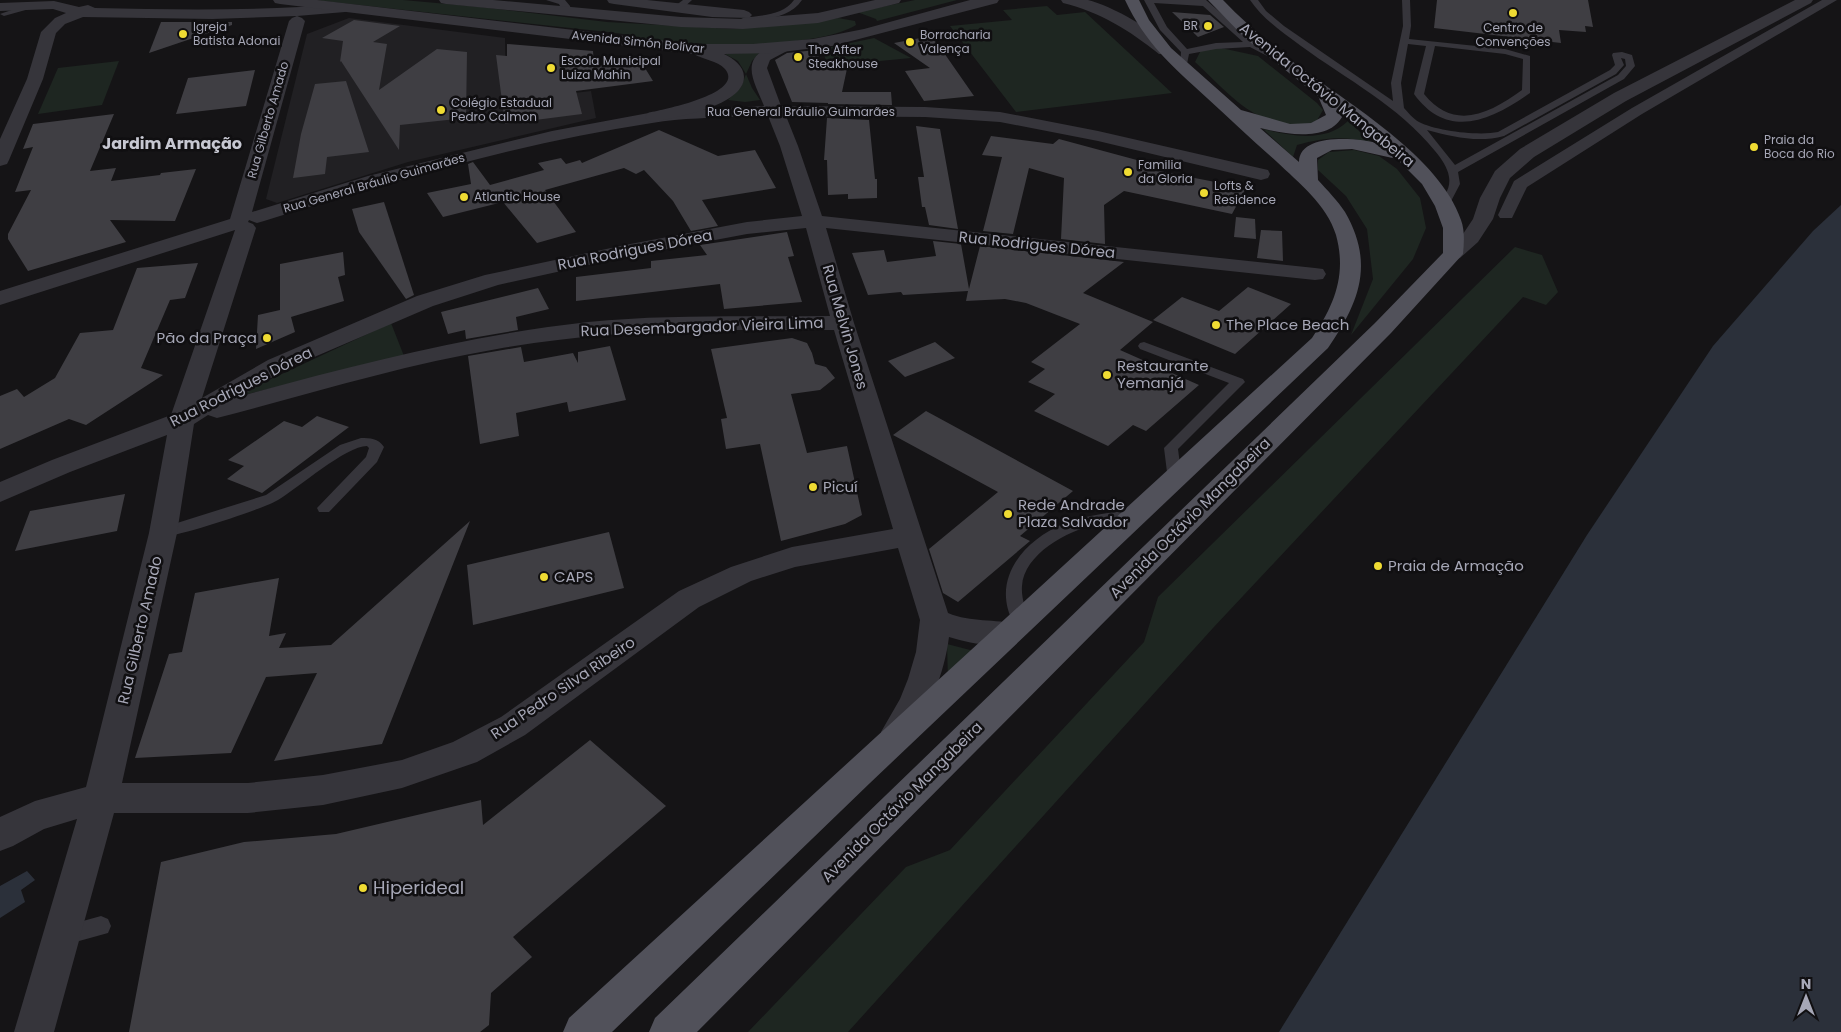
<svg xmlns="http://www.w3.org/2000/svg" width="1841" height="1032" font-family="Poppins,sans-serif">
	<style>
		.built { fill: #212023 }
		.green { fill: #1e2621 }
		.water { fill: #2b303a }
		.building { fill: #3f3e43 }
		.lines { fill: none; stroke-linecap: round; stroke-linejoin: round }
		.service { fill: #36353b; fill-rule: evenodd }
		.pedestrian { fill: #36353b; fill-rule: evenodd }
		.minor { fill: #36353b; fill-rule: evenodd }
		.tertiary { fill: #36353b; fill-rule: evenodd }
		.primary { fill: #51515a; fill-rule: evenodd }
		.poi-dot { fill: #efdb33; stroke: #100f11; stroke-width: 2 }
		.labels { text-anchor: middle; stroke-width: 5; stroke-linejoin: round; paint-order: stroke }
		.far-poi-label { font-size: 12px; fill: #a6a7b6; stroke: #100f11; text-anchor: start }
		.far-street-label { font-size: 12px; fill: #a6a7b6; stroke: #100f11 }
		.street-label { font-size: 15px; fill: #a6a7b6; stroke: #100f11 }
		.poi-label { font-size: 15px; fill: #a6a7b6; stroke: #100f11; text-anchor: start }
		.far-district-label { font-size: 16px; font-weight: bold; fill: #c7c8d2; stroke: #100f11 }
		.near-poi-label { font-size: 18px; fill: #a6a7b6; stroke: #100f11; text-anchor: start }
	</style>
	<rect width="100%" height="100%" fill="#151416"/>
	<path class="built" d="M349,18L505,38L506,101L591,91L596,118L408,162L277,203L266,199L307,34Z"/>
	<g class="green">
		<path d="M314,0H403L481,7L607,22L733,29L784,25L838,18L855,21L856,25C820,48 690,49 647,40C641,39 635,36 629,35C619,33 608,32 598,31Z"/>
		<path d="M915,0H957L877,21L876,19L857,12Z"/>
		<path d="M1047,6L1057,15L1085,12L1172,93L1016,112L950,26L1012,20L1003,10Z"/>
		<path d="M874,38L911,58L828,66L822,49Z"/>
		<path d="M1221,48L1258,56L1317,103L1323,110L1316,122C1260,135 1232,96 1195,62L1201,50Z"/>
		<path d="M760,52L752,61L746,74L752,88L760,100L745,102L728,100L741,87L746,74L738,61L725,54Z"/>
		<path d="M119,61L102,105L38,114L58,68Z"/>
		<path d="M1348,121L1371,142C1343,136 1325,137 1297,145L1293,157L1263,129C1290,136 1326,143 1348,121Z"/>
		<path d="M1354,150L1379,156L1397,169L1420,198L1426,228L1413,259L1351,335L1373,279L1367,229L1346,196L1318,170V160L1329,152Z"/>
		<path d="M1515,247L1542,255L1558,292L1546,305L1523,297L1213,628L848,1032H748L906,867L950,850L1144,642L1158,597Z"/>
		<path d="M391,323L404,356L240,396L239,394Z"/>
		<path d="M947,644L974,651L948,680Z"/>
	</g>
	<g class="water">
		<path d="M1841,205V1032H1279L1587,535L1713,346L1813,231Z"/>
		<path d="M27,871L35,880L21,890L25,902L0,918V886Z"/>
	</g>
	<g class="building">
		<path d="M1437,0H1588L1593,27L1585,26L1586,32L1559,30L1561,43L1434,28Z"/>
		<path d="M1172,12L1210,15L1224,27L1198,37Z"/>
		<path d="M354,20L400,26L373,42L387,44L379,90L437,49L467,52L466,118L400,125L399,150L341,61L340,62L343,41L322,38Z"/>
		<path d="M161,22H232V25L149,53Z"/>
		<path d="M931,36L942,50L974,96L924,101L905,71L930,68L894,43Z"/>
		<path d="M507,44L593,51L594,66L640,60L653,81L576,91L582,114L505,124L496,55L507,56Z"/>
		<path d="M816,50L822,66L848,64L842,92H891L892,105L828,104V103L792,102L775,60L787,53Z"/>
		<path d="M255,70L246,106L176,114L188,78Z"/>
		<path d="M346,81L369,152L327,157L325,174L293,178L301,134L315,84Z"/>
		<path d="M114,114L90,171L116,168L111,181L160,175L161,173L196,169L175,221L110,220L126,242L28,271L8,239V234L31,190L15,192L33,147L23,149L33,124Z"/>
		<path d="M827,118L869,120L875,179H877V198L848,199V194L828,195L827,160H824Z"/>
		<path d="M916,126L940,129L958,229L929,225L925,207H922L918,177H924Z"/>
		<path d="M659,130L718,156L755,150L776,188L702,200L718,226L691,231L673,201L644,170L636,174L624,168L545,190L576,232L537,243L503,202L443,217L427,193L471,184L468,164L473,162L490,185L544,170L538,163L561,158L566,164L580,160L582,163Z"/>
		<path d="M991,136L1053,144L1059,139L1159,166L1164,172L1246,188L1232,214L1124,191L1104,205L1105,244L1061,239L1064,178L1029,168L1013,234L983,231L1002,157L982,155Z"/>
		<path d="M384,202L414,295L406,299L359,232L352,209Z"/>
		<path d="M1236,217L1255,219L1256,239L1234,237Z"/>
		<path d="M1261,230L1282,231L1283,261L1257,258Z"/>
		<path d="M787,232L794,256L788,257L802,302L724,309L720,284L576,301V277L651,268V261L707,255L700,245Z"/>
		<path d="M933,241L961,244L969,289L980,246L1124,262L1083,293L1153,322L1120,350L1199,385L1146,431L1133,425L1108,446L1034,411L1055,394L1028,382L1045,369L1031,362L1080,324L1026,303L1005,299L966,301L968,291L903,295L901,292L868,295L852,253L884,250L887,262L936,256Z"/>
		<path d="M343,252L345,275L338,277L344,301L291,317L295,332L256,349L258,315L280,310V264Z"/>
		<path d="M198,263L185,298L170,300L141,368L163,375L86,425L69,419L0,449V396L17,389L24,397L55,378L80,333L113,330L137,268Z"/>
		<path d="M1248,287L1291,304L1235,354L1153,320L1182,297L1219,311Z"/>
		<path d="M538,288L549,309L516,317L518,330L466,339L465,330L448,334L441,312Z"/>
		<path d="M792,338L807,343L812,353L815,364L826,367L835,378L820,390L791,394L807,453L847,446L862,515L845,524L781,541L760,444L726,449L721,419L727,418L711,349Z"/>
		<path d="M935,342L955,358L905,377L888,361Z"/>
		<path d="M610,346L626,400L569,412L567,402L516,413L519,436L480,444L468,356L521,347L524,362L573,353L578,363V352Z"/>
		<path d="M926,411L1073,491L1020,536L1030,541L958,602L943,593L929,549L998,492L893,435Z"/>
		<path d="M317,416L349,427L262,493L227,479L244,466L228,460L284,421L302,427Z"/>
		<path d="M125,494L117,531L15,551L30,511Z"/>
		<path d="M470,521L382,744L274,761L317,673L266,677L231,753L135,758L169,654L182,652L195,593L279,578L269,636L286,633L279,648L331,645Z"/>
		<path d="M609,532L624,588L473,625L467,565Z"/>
		<path d="M590,740L666,806L513,937L532,957L491,993L489,1025L480,1032H129L161,862L244,842L336,834L481,800L483,825Z"/>
	</g>
	<g class="lines">
		<g class="service">
			<path d="M546,0H565L570,6L571,12L564,14L559,4Z"/>
			<path d="M683,0H692L681,10H675V6Z"/>
			<path d="M794,0H802C789,19 765,19 743,22L739,20L743,18C760,15 783,16 794,0Z"/>
			<path d="M1144,0H1206L1254,42L1278,56L1271,58L1250,47L1216,49L1189,54L1186,69H1180L1181,52L1160,30ZM1154,3L1203,6L1243,42L1216,43L1187,49L1167,27Z"/>
			<path d="M1250,0H1258L1266,11L1284,26L1393,101L1391,83L1403,26L1402,0H1410L1411,26L1409,39L1505,49L1530,56V93C1492,120 1448,141 1414,94L1426,46L1408,44L1401,83L1404,108C1408,112 1413,119 1419,122C1436,131 1479,136 1498,132L1610,70L1615,65L1612,55L1613,53L1622,52L1632,55L1635,66L1624,79L1458,172L1460,184L1448,207L1444,208L1439,205C1444,197 1451,188 1449,177C1448,168 1441,158 1435,151C1399,106 1346,79 1301,46C1282,32 1263,19 1250,0ZM1435,46L1505,54L1523,59L1522,90C1490,113 1455,132 1424,94ZM1621,58L1625,59L1626,66L1618,75L1455,165L1427,130C1453,137 1478,143 1504,136L1616,74L1624,65Z"/>
			<path d="M26,5L30,7L29,9L4,16L0,14Z"/>
			<path d="M1144,342L1243,379L1245,382L1178,449L1182,480L1180,483H1170L1168,480L1164,448L1229,383L1140,349L1138,346L1140,343Z"/>
			<path d="M361,438C370,438 378,438 384,447L377,462L329,512H319L317,508L366,457L369,448L367,446C346,446 298,488 278,500C266,508 169,540 158,537L155,533L158,529L266,495L340,445Z"/>
			<path d="M1135,510L1140,511L1142,515L1140,519C1126,523 1110,522 1095,525C1067,531 1024,554 1022,586C1021,598 1026,609 1028,620L1026,624L1020,626L1014,624C990,580 1023,541 1063,524C1086,515 1111,512 1135,510Z"/>
			<path d="M101,916L108,919L111,926L108,933L61,946L54,943L51,936L54,929Z"/>
		</g>
		<path class="pedestrian" d="M1822,0H1837L1642,114L1527,187L1512,218H1500L1498,215L1514,181L1632,108Z"/>
		<g class="minor">
			<path d="M607,0H647L744,10L749,12L752,15L749,18L712,17L614,4L609,3Z"/>
			<path d="M1795,0H1813L1811,3L1626,101L1534,157L1510,178L1500,198L1493,219L1478,242L1460,258L1453,260L1446,258L1443,254L1463,234L1473,219L1480,198L1495,171L1520,149L1614,93Z"/>
			<path d="M54,1L79,7L88,5L95,8C178,10 262,11 345,4L350,5L352,8L350,11L345,12L297,16L302,18L305,21L252,212L368,176L552,131L654,112L764,106C757,87 740,63 764,50C771,46 778,43 787,45L789,48L787,51L770,60L767,68L781,106L925,107L1000,112L1098,131L1268,170L1270,174L1268,178L1261,180L1098,141L1000,122L925,117L786,116L798,146L822,216L1315,268L1323,269L1326,274L1323,279L1315,280L826,228L854,323L948,613C971,623 995,618 1018,625L1022,633L1018,641C995,648 971,644 949,637C944,676 929,708 909,741L897,745L885,741L881,732L900,699L908,679L916,652L920,620L898,548L795,567L751,581L699,607L525,735L477,762L402,788L323,805L248,813H114L54,1032H14L77,819L44,829L13,846L0,851V817L35,801L86,787L149,533L167,435L70,472L0,502V482L52,460L171,415L235,230L0,305V291L230,219L289,21L292,18L297,16L212,19L83,17L65,24L56,33L43,79L9,160L7,164L0,166V139L27,79L41,32L55,18L66,13L53,9L0,11V3ZM743,116H768L780,146L802,216L747,222L625,245L485,275L417,296L268,360L202,398L256,228L253,224L248,222L249,220L257,223L264,221C391,181 520,143 652,123C682,118 713,118 743,116ZM806,228L830,316C749,317 668,314 588,322C470,335 355,365 241,396L284,370L433,306L498,285L625,257L747,234ZM716,330H834L893,529L792,547L731,567L679,591L501,717L453,742L402,760L323,775L248,783H122L177,533L194,424L208,415L217,418C310,394 402,365 497,349C570,336 643,331 716,330Z"/>
		</g>
		<g class="tertiary">
			<path d="M273,0H317L693,44H753L813,39L864,29L970,0H999L997,3L832,46L773,53L724,54C733,58 744,66 744,77C744,106 676,117 654,122L648,121L645,117L648,113C661,110 746,94 725,69C717,60 703,60 694,54L280,4L275,3Z"/>
			<path d="M439,0H493L681,17L743,19L818,13L875,0H901L899,3L818,23L743,29L681,27L446,4L441,3Z"/>
			<path d="M1061,0C1070,0 1080,0 1088,0C1110,5 1161,33 1173,51L1171,54H1159C1129,30 1100,12 1063,3Z"/>
		</g>
		<path class="primary" d="M1125,0H1139L1149,20L1171,48L1241,110L1290,124L1311,123L1326,115L1318,96L1245,38L1208,0H1223C1246,24 1271,45 1297,65C1349,104 1440,157 1461,220C1465,231 1464,243 1463,254L1391,333L697,1032H649L655,1018L1375,323L1443,253V228L1435,206L1422,184L1397,159L1352,149L1332,150L1317,158L1318,180C1327,190 1338,201 1345,212C1375,264 1359,303 1328,348L870,783L612,1032H563L569,1018L1312,338C1334,306 1347,275 1336,235C1327,205 1298,182 1277,162C1253,141 1230,119 1207,98C1172,66 1145,43 1125,0ZM1343,115L1378,143C1359,138 1299,132 1299,162L1260,128C1284,134 1330,143 1343,115Z"/>
	</g>
	<g class="poi-dot">
		<circle cx="1513" cy="13" r="5"/>
		<circle cx="1208" cy="26" r="5"/>
		<circle cx="183" cy="34" r="5"/>
		<circle cx="910" cy="42" r="5"/>
		<circle cx="798" cy="57" r="5"/>
		<circle cx="551" cy="68" r="5"/>
		<circle cx="441" cy="110" r="5"/>
		<circle cx="1754" cy="147" r="5"/>
		<circle cx="1128" cy="172" r="5"/>
		<circle cx="1204" cy="193" r="5"/>
		<circle cx="464" cy="197" r="5"/>
		<circle cx="1216" cy="325" r="5"/>
		<circle cx="267" cy="338" r="5"/>
		<circle cx="1107" cy="375" r="5"/>
		<circle cx="813" cy="487" r="5"/>
		<circle cx="1008" cy="514" r="5"/>
		<circle cx="1378" cy="566" r="5"/>
		<circle cx="544" cy="577" r="5"/>
		<circle cx="363" cy="888" r="5"/>
	</g>
	<g class="labels">
		<g class="far-poi-label">
			<text x="1198" y="30" text-anchor="end">BR</text>
			<text x="193" y="31">Igreja<tspan x="193" dy="14">Batista Adonai</tspan></text>
			<text x="1513" y="32" text-anchor="middle">Centro de<tspan x="1513" dy="14">Convenções</tspan></text>
			<text x="920" y="39">Borracharia<tspan x="920" dy="14">Valença</tspan></text>
			<text x="808" y="54">The After<tspan x="808" dy="14">Steakhouse</tspan></text>
			<text x="561" y="65">Escola Municipal<tspan x="561" dy="14">Luiza Mahin</tspan></text>
			<text x="451" y="107">Colégio Estadual<tspan x="451" dy="14">Pedro Calmon</tspan></text>
			<text x="1764" y="144">Praia da<tspan x="1764" dy="14">Boca do Rio</tspan></text>
			<text x="1138" y="169">Familia<tspan x="1138" dy="14">da Gloria</tspan></text>
			<text x="1214" y="190">Lofts &amp;<tspan x="1214" dy="14">Residence</tspan></text>
			<text x="474" y="201">Atlantic House</text>
		</g>
		<g class="far-street-label">
			<text transform="translate(638 42) rotate(6)" y="4">Avenida Simón Bolívar</text>
			<text x="801" y="116">Rua General Bráulio Guimarães</text>
			<text transform="translate(268 120) rotate(-74)" y="4">Rua Gilberto Amado</text>
			<text transform="translate(374 183) rotate(-16)" y="4">Rua General Bráulio Guimarães</text>
		</g>
		<g class="street-label">
			<text transform="translate(1327 95) rotate(39)" y="5">Avenida Octávio Mangabeira</text>
			<text transform="translate(1037 245) rotate(6)" y="5">Rua Rodrigues Dórea</text>
			<text transform="translate(635 250) rotate(-11)" y="5">Rua Rodrigues Dórea</text>
			<text transform="translate(702 327) rotate(-2)" y="5">Rua Desembargador Vieira Lima</text>
			<text transform="translate(845 327) rotate(74)" y="5">Rua Melvin Jones</text>
			<text transform="translate(241 387) rotate(-27)" y="5">Rua Rodrigues Dórea</text>
			<text transform="translate(1190 518) rotate(-45)" y="5">Avenida Octávio Mangabeira</text>
			<text transform="translate(140 630) rotate(-77)" y="5">Rua Gilberto Amado</text>
			<text transform="translate(563 688) rotate(-34)" y="5">Rua Pedro Silva Ribeiro</text>
			<text transform="translate(902 802) rotate(-45)" y="5">Avenida Octávio Mangabeira</text>
		</g>
		<g class="poi-label">
			<text x="1226" y="330">The Place Beach</text>
			<text x="257" y="343" text-anchor="end">Pão da Praça</text>
			<text x="1117" y="371">Restaurante<tspan x="1117" dy="17">Yemanjá</tspan></text>
			<text x="823" y="492">Picuí</text>
			<text x="1018" y="510">Rede Andrade<tspan x="1018" dy="17">Plaza Salvador</tspan></text>
			<text x="1388" y="571">Praia de Armação</text>
			<text x="554" y="582">CAPS</text>
		</g>
		<g class="far-district-label">
			<text x="172" y="149">Jardim Armação</text>
		</g>
		<g class="near-poi-label">
			<text x="373" y="894">Hiperideal</text>
		</g>
	</g>
	<g transform="translate(1806 997)" stroke="#100f11" stroke-width="4" paint-order="stroke">
	<path d="M0-4L9 19L0 12L-9 19Z" fill="#a6a7b6"/>
	<text y="-8" font-size="14" font-weight="bold" text-anchor="middle" fill="#a6a7b6">N</text>
	</g>
</svg>
